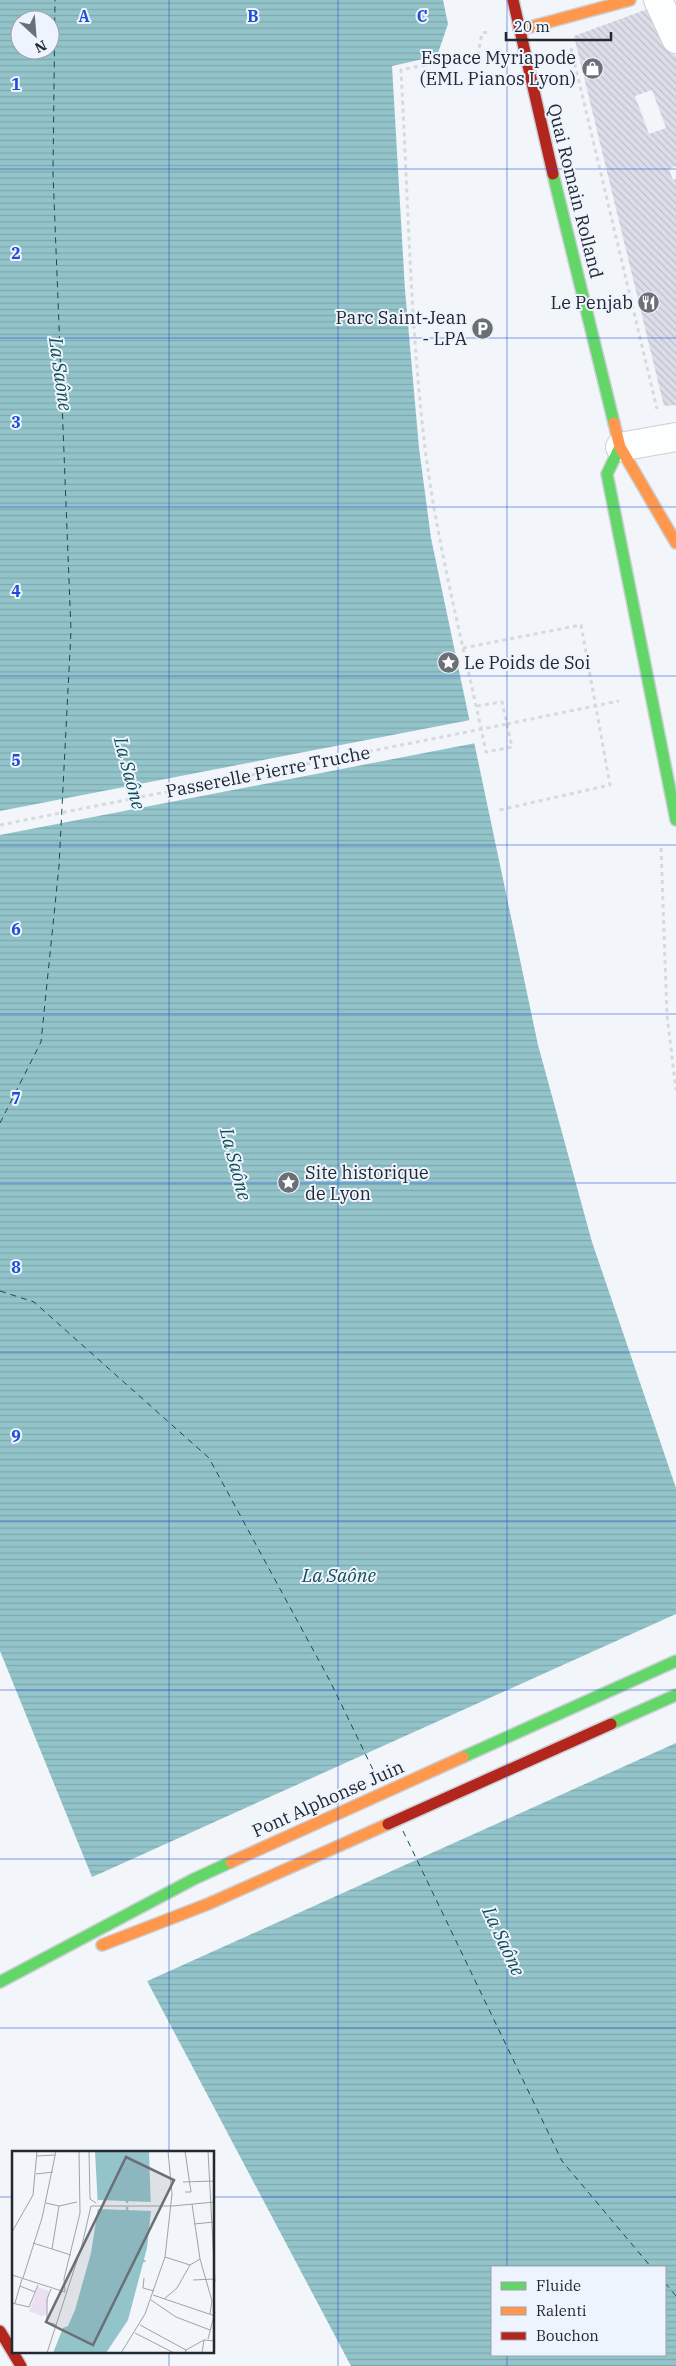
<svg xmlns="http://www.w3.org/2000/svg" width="676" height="2366" font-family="'IBM Plex Serif',serif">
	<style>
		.water { fill: url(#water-rules); fill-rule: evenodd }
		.pier { fill: #f2f5fa }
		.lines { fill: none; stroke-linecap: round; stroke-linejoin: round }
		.ferry { stroke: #114f54; stroke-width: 1; stroke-dasharray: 6 5; stroke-linecap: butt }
		.building { fill: url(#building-back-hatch); fill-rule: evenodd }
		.street-casing { stroke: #ccd0d6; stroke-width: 30 }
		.fast-casing { stroke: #ccd0d6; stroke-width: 14 }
		.slow-casing { stroke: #ccd0d6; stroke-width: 14 }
		.jam-casing { stroke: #ccd0d6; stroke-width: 14 }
		.path { stroke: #d8d9db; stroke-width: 3; stroke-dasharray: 4 4; stroke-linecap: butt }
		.street { stroke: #fdfefe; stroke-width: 28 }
		.fast { stroke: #63d668; stroke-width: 11 }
		.slow { stroke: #ff974d; stroke-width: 11 }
		.jam { stroke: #b3261e; stroke-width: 11 }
		.path-bridge { stroke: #d8d9db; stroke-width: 3; stroke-dasharray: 4 4; stroke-linecap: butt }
		.grid { fill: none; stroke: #1d4ed8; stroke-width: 1; stroke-opacity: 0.55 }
		.labels { text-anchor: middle; stroke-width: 4; stroke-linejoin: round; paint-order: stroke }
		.poi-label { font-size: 18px; fill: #232830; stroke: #eef4fd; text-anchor: end }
		.street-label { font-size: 18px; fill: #232830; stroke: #eef4fd }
		.water-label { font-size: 19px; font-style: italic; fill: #114f54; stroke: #eef4fd }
		.inset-river { fill: none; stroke: #93c4ca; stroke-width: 2.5 }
		.inset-road { fill: none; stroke: #9fa3a9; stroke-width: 1 }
		.view { fill: #6b7077; fill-opacity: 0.15; stroke: #6b7077; stroke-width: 2.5 }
		.inset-edge { fill: none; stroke: #232830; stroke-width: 2.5 }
		.grid-label { font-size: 16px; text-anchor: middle; font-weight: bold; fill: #1d4ed8; stroke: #eef4fd; stroke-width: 4; stroke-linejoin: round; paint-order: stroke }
	</style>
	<defs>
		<pattern id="water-rules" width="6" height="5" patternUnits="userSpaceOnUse" patternTransform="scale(1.25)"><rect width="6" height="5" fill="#93c4ca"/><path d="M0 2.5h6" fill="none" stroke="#7ea8ae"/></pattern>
		<pattern id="building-back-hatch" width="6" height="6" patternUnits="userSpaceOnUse" patternTransform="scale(1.25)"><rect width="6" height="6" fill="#dcdde9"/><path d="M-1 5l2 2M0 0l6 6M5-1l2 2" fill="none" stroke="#bcbec8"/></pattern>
	</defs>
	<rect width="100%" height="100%" fill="#f2f5fa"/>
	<path class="water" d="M0,0H443L448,24L437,56L392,66L405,290L419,448L431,538L538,1045L592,1242L676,1488V2366H351L92,1877L0,1651ZM20,20H50V50H20ZM492,2267H665V2355H492Z"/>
	<g class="pier">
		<path d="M470,720L476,743L0,835V811Z"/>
		<path d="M676,1614V1743L143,1983L90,1878Z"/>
	</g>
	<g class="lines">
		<g class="ferry">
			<path d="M0,1123L41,1042L59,866L71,631L53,173L55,0"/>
			<path d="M0,1291L34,1302L209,1458L330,1681L378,1780"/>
			<path d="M403,1831L562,2161L651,2267"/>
			<path d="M665,2283L676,2296"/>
		</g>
	</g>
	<path class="building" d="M653,7L676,57V166L669,169L673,180L676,179V405L664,406L574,36ZM652,90L666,128L649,134L635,96Z"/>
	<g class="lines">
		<defs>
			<g id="street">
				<path d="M658,0L676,39"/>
				<path d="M620,447L676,437"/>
			</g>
			<g id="fast">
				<path d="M553,174L614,423"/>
				<path d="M620,447L607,474L676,820"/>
				<path d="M611,1724L676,1695"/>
				<path d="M463,1757L676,1661"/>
				<path d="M0,1982L194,1879L231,1862"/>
			</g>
			<g id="slow">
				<path d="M519,30L630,0"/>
				<path d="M614,423L620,447L676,543"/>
				<path d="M231,1862L463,1757"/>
				<path d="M102,1945L208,1904L388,1824"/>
			</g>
			<g id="jam">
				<path d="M513,0L553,174"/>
				<path d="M388,1824L611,1724"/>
				<path d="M0,2331L21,2366"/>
			</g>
		</defs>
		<use href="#street" class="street-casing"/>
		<use href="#fast" class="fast-casing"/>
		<use href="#slow" class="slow-casing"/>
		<use href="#jam" class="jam-casing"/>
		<g class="path">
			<path d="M571,48L657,409"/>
			<path d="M463,648L581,625L610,785L499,810"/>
			<path d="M477,706L502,702L512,747L486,752C465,651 438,551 425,448C410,323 408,195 401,70L478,54L482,33L488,32"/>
			<path d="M507,724L619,701"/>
			<path d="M661,848L667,1015L676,1090"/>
		</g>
		<use href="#street" class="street"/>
		<use href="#fast" class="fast"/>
		<use href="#slow" class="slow"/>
		<use href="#jam" class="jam"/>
		<path class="path-bridge" d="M0,825L507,724"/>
	</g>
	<path class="grid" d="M169,0V2152M338,0V2366M507,0V2267M0,169H676M0,338H676M0,507H676M0,676H676M0,845H676M0,1014H676M0,1183H676M0,1352H676M0,1521H676M0,1690H676M0,1859H676M0,2028H676M0,2197H14M214,2197H676M169,2352V2366M507,2355V2366"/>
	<defs>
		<symbol id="shop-disc" viewBox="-11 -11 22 22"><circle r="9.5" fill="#6b7077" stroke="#eef4fd"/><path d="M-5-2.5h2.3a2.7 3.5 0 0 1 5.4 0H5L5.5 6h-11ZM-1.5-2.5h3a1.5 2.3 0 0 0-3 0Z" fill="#fff"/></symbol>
		<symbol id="restaurant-disc" viewBox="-11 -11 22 22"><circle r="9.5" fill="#6b7077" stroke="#eef4fd"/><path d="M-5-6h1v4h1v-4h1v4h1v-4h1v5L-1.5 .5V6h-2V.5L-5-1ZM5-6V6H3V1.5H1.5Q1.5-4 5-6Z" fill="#fff"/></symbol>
		<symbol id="parking-disc" viewBox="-11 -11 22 22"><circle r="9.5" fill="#6b7077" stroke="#eef4fd"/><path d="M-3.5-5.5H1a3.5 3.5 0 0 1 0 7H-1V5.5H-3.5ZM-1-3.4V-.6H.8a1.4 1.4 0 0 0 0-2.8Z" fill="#fff"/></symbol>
		<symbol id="sight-disc" viewBox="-11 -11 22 22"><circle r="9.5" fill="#6b7077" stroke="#eef4fd"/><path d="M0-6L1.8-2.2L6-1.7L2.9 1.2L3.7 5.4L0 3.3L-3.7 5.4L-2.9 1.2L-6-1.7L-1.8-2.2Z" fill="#fff"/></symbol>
	</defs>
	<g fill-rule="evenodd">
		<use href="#shop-disc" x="580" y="56" width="25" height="25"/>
		<use href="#restaurant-disc" x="636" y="290" width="25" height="25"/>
		<use href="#parking-disc" x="470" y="316" width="25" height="25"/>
		<use href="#sight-disc" x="436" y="650" width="25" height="25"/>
		<use href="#sight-disc" x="276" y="1170" width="25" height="25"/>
	</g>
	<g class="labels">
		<g class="poi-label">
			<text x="576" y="64">Espace Myriapode<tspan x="576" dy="21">(EML Pianos Lyon)</tspan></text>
			<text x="633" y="309">Le Penjab</text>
			<text x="467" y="324">Parc Saint-Jean<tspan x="467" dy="21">- LPA</tspan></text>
			<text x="464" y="669" text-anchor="start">Le Poids de Soi</text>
			<text x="305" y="1179" text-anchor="start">Site historique<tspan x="305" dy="21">de Lyon</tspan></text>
		</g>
		<g class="street-label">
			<text transform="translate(575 191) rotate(76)" y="6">Quai Romain Rolland</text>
			<text transform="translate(268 772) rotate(-11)" y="6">Passerelle Pierre Truche</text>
			<text transform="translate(328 1799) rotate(-24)" y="6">Pont Alphonse Juin</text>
		</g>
		<g class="water-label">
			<text transform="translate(61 374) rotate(82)" y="7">La Saône</text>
			<text transform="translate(130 773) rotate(75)" y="7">La Saône</text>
			<text transform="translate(236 1164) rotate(75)" y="7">La Saône</text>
			<text x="339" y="1582">La Saône</text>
			<text transform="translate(504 1941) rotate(65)" y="7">La Saône</text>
		</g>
	</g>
	<g transform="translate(12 2151)">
		<rect width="202" height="202" fill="#f2f5fa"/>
		<path d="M26,136L37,140L34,163L30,165L17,160Z" fill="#eae0f2"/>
		<path d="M83,0H137L139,60L135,97L116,169L94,202H41L51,177L56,175L63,159L79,102L86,57Z" fill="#93c4ca"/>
		<path d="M86,49L141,51V60L85,58Z" fill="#f2f5fa"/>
		<path class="inset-river" d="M109,0L115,24V52M72,202L114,119L132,110L123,102L116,85L115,56"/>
		<path class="inset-road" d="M77,0L78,48L84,52M196,0L203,131M25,5L43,4M24,23L41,21M171,31L203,30M173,41H179L173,0M34,52L47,55L65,51M180,53L188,108L200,150L198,163M160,55L203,51M182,73L202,71M0,81L21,44L25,0M21,92L59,104M40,98L47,55M153,106L178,114M0,124L53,141M11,127L30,67L44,0M132,127L131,137L142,140M181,129L203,128M8,135L23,141M39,138L35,148V171L45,174M53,141L52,128L68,62L67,0M141,144L203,165M152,148L165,137L178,114L188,108M139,149L164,166L198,179M0,152L17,156L26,134M3,152L10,128M128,174L174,199L173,202M123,182L162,202M196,188L203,161M174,199L192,189M35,202L70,94L79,55H160M109,202L133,163L153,106L160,43L156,0M190,202L192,189L203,190"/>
		<path class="view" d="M114,6L162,29L81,194L34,171Z"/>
		<rect width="202" height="202" class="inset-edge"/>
	</g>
	<g class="grid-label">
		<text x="84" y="22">A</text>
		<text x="253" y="22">B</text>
		<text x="422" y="22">C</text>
		<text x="16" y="90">1</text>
		<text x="16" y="259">2</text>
		<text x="16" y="428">3</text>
		<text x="16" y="597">4</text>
		<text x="16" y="766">5</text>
		<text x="16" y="935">6</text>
		<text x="16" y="1104">7</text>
		<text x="16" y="1273">8</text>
		<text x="16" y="1442">9</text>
	</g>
	<rect x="491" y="2266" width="175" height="90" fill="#eef4fd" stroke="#9da2ab"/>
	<rect x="501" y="2282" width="25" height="8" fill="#63d668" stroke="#9da2ab"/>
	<text x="536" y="2291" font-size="15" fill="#232830">Fluide</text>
	<rect x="501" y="2307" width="25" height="8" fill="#ff974d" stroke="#9da2ab"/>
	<text x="536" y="2316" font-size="15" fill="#232830">Ralenti</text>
	<rect x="501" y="2332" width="25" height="8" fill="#b3261e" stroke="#9da2ab"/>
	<text x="536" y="2341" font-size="15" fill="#232830">Bouchon</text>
	<g transform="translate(35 35) rotate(154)"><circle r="24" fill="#eef4fd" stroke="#9da2ab"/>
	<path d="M0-4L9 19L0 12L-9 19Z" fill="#6b7077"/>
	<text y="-8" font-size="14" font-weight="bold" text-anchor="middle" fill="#232830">N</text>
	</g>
	<path d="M506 32v8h105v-8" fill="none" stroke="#232830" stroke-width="2.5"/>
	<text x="514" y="32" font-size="15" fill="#232830" stroke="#eef4fd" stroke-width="4" paint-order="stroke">20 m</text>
</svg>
